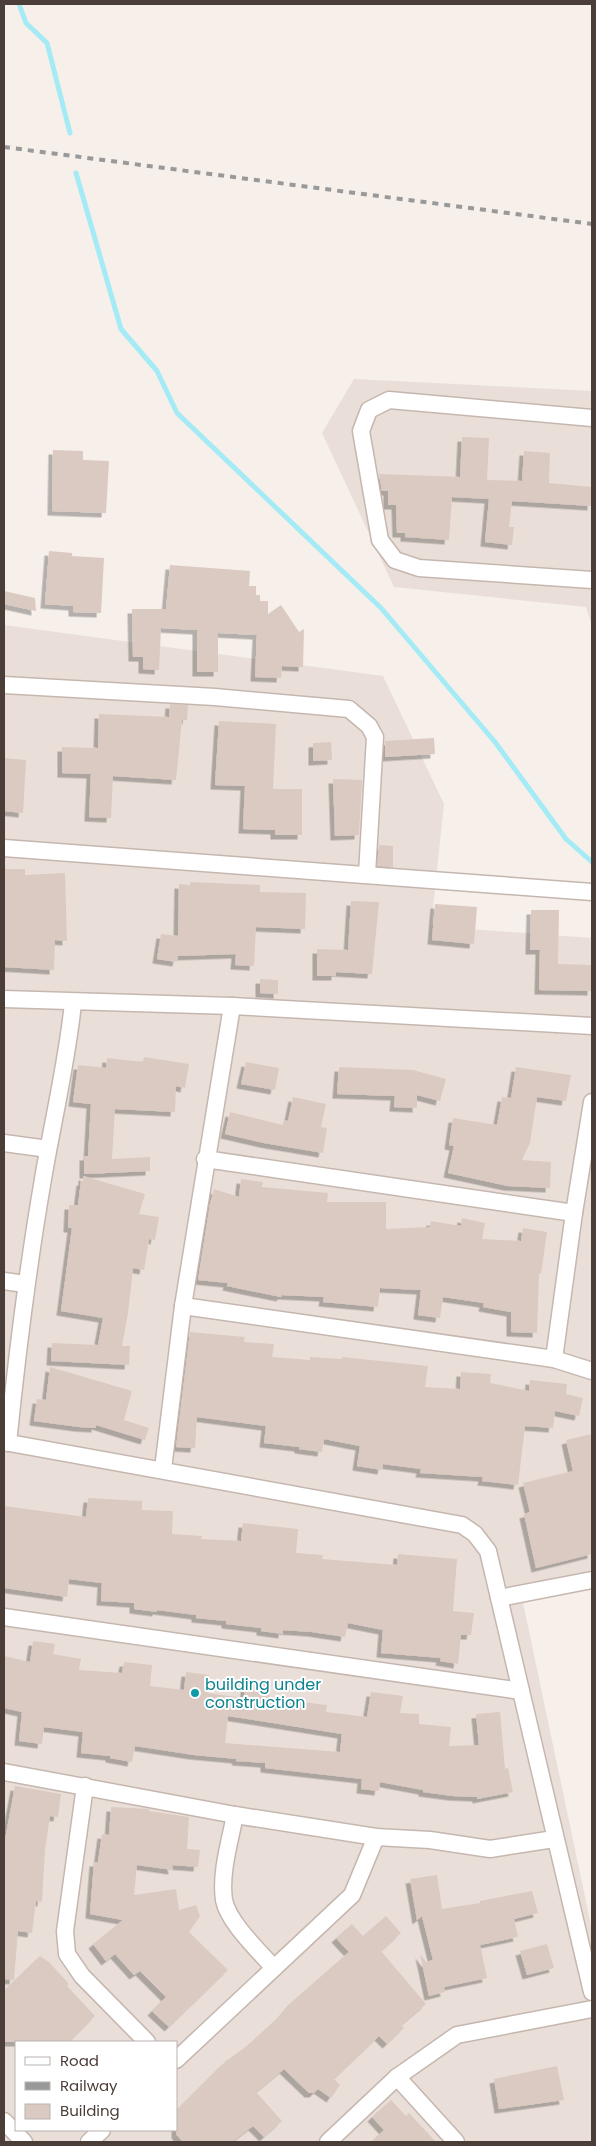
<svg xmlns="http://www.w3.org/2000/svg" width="596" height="2146" font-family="Poppins,sans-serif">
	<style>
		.residential { fill: #eadfd8; fill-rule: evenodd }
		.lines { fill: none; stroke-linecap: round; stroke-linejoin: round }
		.stream { stroke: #a5ebf5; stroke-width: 5 }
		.building { fill: #dbcac2; fill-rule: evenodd; filter: url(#shadow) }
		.street-casing { stroke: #c5b7af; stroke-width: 19 }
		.street { stroke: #fff; stroke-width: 16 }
		.rail { stroke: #999; stroke-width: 4; stroke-dasharray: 6 6; stroke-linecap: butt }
		.culture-dot { fill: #0f9aa8; stroke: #fff; stroke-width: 2 }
		.labels { text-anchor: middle; stroke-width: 4; stroke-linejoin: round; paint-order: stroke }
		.culture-label { font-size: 16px; fill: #0d838f; stroke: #fff; text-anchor: start }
	</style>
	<defs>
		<filter id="shadow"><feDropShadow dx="-4.5" dy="4.5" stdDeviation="0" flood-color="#0004"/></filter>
	</defs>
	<rect width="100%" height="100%" fill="#f6efea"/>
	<g class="residential">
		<path d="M354,379L592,391V626L586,607L394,587L322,433Z"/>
		<path d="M4,625L383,676L444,804L431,926L592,938V1582L522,1598L592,1930V2142H4ZM16,2042H176V2130H16Z"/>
	</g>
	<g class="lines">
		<g class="stream">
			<path d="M19,4L26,23L47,43L70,133"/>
			<path d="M76,173L121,329L157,371L177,413L381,608L495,742L566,839L592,862"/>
		</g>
	</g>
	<g class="building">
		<path d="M462,437L489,438L487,480L522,481L524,451L550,453L549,483L592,487V506L512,501L509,527H514L512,545L485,542L489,499L452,497L449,540L405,537V533H397L396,505H388V491H382L379,474L460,477Z"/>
		<path d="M53,450L83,451V460L109,461L106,513L52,511Z"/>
		<path d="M49,551L72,553V556L104,558L101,613L73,612V606L45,604Z"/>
		<path d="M170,565L250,571L249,586H256V595H260V601H268V614L281,605L299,632L304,629L303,667L282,666L281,678L255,677L257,635L218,633V672H197V630L161,628L159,670L143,669V657H133L132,609H166Z"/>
		<path d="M4,591L35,598L36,611L4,604Z"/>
		<path d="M170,704L188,705L187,720H182L176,780L113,776L111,818L89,817L91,774L62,773V747L98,748L99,714L169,717Z"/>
		<path d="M219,721L276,724L273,789H302V835H275V830L243,829L245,786L215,785Z"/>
		<path d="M434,738L435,754L385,757V741Z"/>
		<path d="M331,742L332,760L313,761V743Z"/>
		<path d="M4,758L26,760L23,813L4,811Z"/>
		<path d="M333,779L362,780L359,835L335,836Z"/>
		<path d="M379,845L393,846V867L377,866Z"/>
		<path d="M4,869H25V875L65,873L67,941L55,940L54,970L4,967Z"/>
		<path d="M190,882L260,885V892L306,893L305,929L256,927L254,966L235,965L236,954L178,956L177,962L157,959L161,934L178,936L179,884L190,885Z"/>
		<path d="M351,901L379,902L372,974L336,972V976H317V949L348,950Z"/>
		<path d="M435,904L477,907L474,944L432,940Z"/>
		<path d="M531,910H559L558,964L592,965V991L539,990L540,950H530Z"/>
		<path d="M260,979L278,980V994L260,993Z"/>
		<path d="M144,1057L189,1064L185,1088L176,1086L175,1112L115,1109L112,1159L150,1157V1171L84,1174V1156H88L91,1104L73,1102L78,1065L106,1068L107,1058L143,1062Z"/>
		<path d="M246,1062L279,1068L275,1090L241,1084Z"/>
		<path d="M339,1067L413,1070L446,1079L440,1101L417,1095V1108L394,1107L395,1096L337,1094Z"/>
		<path d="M516,1067L571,1075L566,1101L537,1097L530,1143L522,1160L551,1162L550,1188L508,1186L448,1173L454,1146L449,1145L453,1118L497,1125L502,1097L511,1098Z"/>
		<path d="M293,1097L326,1104L321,1127L327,1128L323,1153L264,1143L225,1134L230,1112L283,1125L284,1120L288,1121Z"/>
		<path d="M83,1176L145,1194L139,1214L159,1217L155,1240L149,1239L144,1270L133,1268L128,1313L122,1346H130L129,1365L51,1361L52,1343L98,1345L103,1318L61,1311L72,1228H68L69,1205H78L81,1181H83Z"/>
		<path d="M241,1179L263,1182L262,1187L328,1193L327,1202H386V1229L430,1227L431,1221L461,1226L462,1218L485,1223L482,1239L521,1241L523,1228L547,1232L541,1274H539L537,1333L511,1332V1312L483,1307L484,1303L443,1297L440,1318L418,1315L421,1290L380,1288L378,1307L323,1302L324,1297L282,1295L281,1297L227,1286L228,1283L198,1280L210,1204L214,1189L239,1197Z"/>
		<path d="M190,1332L245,1337L244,1342L274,1344L272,1357L310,1360V1357L342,1359V1357L428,1366L425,1387L460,1389L461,1372L491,1374L490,1383L529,1391L530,1380L567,1384L566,1394L583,1398L579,1416L555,1411L553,1428L525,1426L518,1485L482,1481L483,1477L420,1473L421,1469L383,1464L382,1470L357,1466L360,1446L324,1439L322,1452L299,1449V1447L264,1443L266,1426L197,1417L195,1448L176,1447Z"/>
		<path d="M50,1367L132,1391L124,1420L149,1428L145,1440L96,1425V1428L79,1427L34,1421L37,1399L46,1400Z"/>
		<path d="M592,1434V1554L536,1568L524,1514L530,1512L523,1483L573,1471L566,1440Z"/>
		<path d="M88,1498L142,1501V1510L173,1511L172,1534L202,1536L201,1539L241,1541L243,1523L298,1529L296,1553L323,1555L322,1559L397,1565L398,1554L457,1559L453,1611L474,1613L471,1635H461L458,1664L440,1661L441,1658L381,1653L383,1630L348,1623L345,1637L312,1632L283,1630V1634L261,1631V1628L226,1624V1621L196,1618V1615L157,1610V1612L134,1609V1603L101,1601L102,1583L69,1579L67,1597L4,1588V1506L86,1517Z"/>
		<path d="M33,1641L55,1644L53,1654L81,1659L79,1670L122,1673L124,1662L152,1665L150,1686L184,1690L186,1672L209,1675L207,1693L244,1698L246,1681L271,1685L269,1698L327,1705L326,1712L367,1717L371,1692L403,1696L400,1713L419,1714V1724L451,1727L449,1746L479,1745L476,1714L500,1712L505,1769L508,1768L513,1792L477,1799V1797L453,1796L423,1792V1790L380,1782L379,1791L361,1789L362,1779L265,1768V1763L236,1761L237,1759L194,1755L135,1746L132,1762L110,1758V1756L81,1753L83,1732L44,1727L42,1744L19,1741L22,1712L4,1708V1656L30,1662ZM228,1716L342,1734L340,1752L225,1743Z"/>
		<path d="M15,1786L61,1794L58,1817L50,1816L45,1850L42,1902L36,1901L32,1933L18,1931L14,1980L4,1979V1845Z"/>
		<path d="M111,1807L149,1809V1811L189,1817L187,1849L200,1850L198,1867L172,1865L173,1870L137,1865L134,1895L176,1889L179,1910L196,1905L200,1916L189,1932L228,1970L169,2027L152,2011L166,1997L140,1971L134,1975L115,1954L106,1961L93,1944L123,1920L90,1914L94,1862H98L102,1834L109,1835Z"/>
		<path d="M437,1875L442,1909L480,1903V1901L532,1891L538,1913L514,1919L518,1937L480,1945L487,1978L444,1987L445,1992L429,1996L420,1954L426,1962L433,1960L422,1916L417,1920L410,1879Z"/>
		<path d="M386,1916L401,1933L381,1951L426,2004L401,2025L404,2028L387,2044L379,2036L334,2079L340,2085L331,2098L318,2089L314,2093H309L284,2069L256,2092L282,2121L264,2137L253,2126L232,2142H183L176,2134V2111L226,2061L247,2046L281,2015L294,2000L349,1952L336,1938L352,1924L363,1936Z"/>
		<path d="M547,1944L554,1968L527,1975L520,1951Z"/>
		<path d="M40,1956L49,1962L69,1984L67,1986L95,2016L69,2042H4V1991Z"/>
		<path d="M557,2066L564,2100L499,2109L494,2079Z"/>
		<path d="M391,2100L406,2116L409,2113L436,2142H371L384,2130L372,2117Z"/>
	</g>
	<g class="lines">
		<defs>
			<g id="street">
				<path d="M592,418L389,400L369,410L361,431L380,540L395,560L419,568L592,580"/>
				<path d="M4,685L215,697L349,709L369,726L375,737L367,874"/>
				<path d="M4,848L592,892"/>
				<path d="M4,999L232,1006L592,1026"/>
				<path d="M4,1143L48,1149"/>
				<path d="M205,1159L574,1213"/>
				<path d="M4,1281L25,1284"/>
				<path d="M183,1306L554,1359L592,1371"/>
				<path d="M554,1359L574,1213L592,1102"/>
				<path d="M4,1442L462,1525L475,1534L488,1551L592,1992"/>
				<path d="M8,1443C17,1354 28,1266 43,1179C53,1120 67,1062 73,1003"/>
				<path d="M163,1469L183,1306L232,1006"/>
				<path d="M499,1598L592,1580"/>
				<path d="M4,1617L521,1691"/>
				<path d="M4,1772L235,1815L376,1837L430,1840L490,1849L554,1839"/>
				<path d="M85,1786L65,1931L67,1954L82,1976L147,2042"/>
				<path d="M235,1815C230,1841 220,1873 224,1900C228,1922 259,1951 274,1968"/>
				<path d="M176,2060L352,1895L376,1837"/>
				<path d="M397,2077L456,2142"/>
				<path d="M4,2121L24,2142"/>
				<path d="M89,2142L102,2130"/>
				<path d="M328,2142L397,2077L457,2035L592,2009"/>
			</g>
		</defs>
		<use href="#street" class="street-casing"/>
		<use href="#street" class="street"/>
		<path class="rail" d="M4,147L592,224"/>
	</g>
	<circle class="culture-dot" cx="195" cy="1693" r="5"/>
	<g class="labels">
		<g class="culture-label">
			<text x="205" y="1690">building under<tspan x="205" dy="18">construction</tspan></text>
		</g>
	</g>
	<rect width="596" height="2146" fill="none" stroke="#4b3e38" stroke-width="10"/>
	<rect x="15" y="2041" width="162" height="90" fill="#ffffff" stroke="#b7b2af"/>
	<rect x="25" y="2057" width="25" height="8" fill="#ffffff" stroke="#b7b2af"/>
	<text x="60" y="2066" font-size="15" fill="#4b3e38">Road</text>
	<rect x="25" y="2082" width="25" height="8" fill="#999999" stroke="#b7b2af"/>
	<text x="60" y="2091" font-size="15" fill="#4b3e38">Railway</text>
	<rect x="25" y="2104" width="25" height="15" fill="#dbcac2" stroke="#b7b2af"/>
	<text x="60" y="2116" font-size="15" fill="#4b3e38">Building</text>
</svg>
